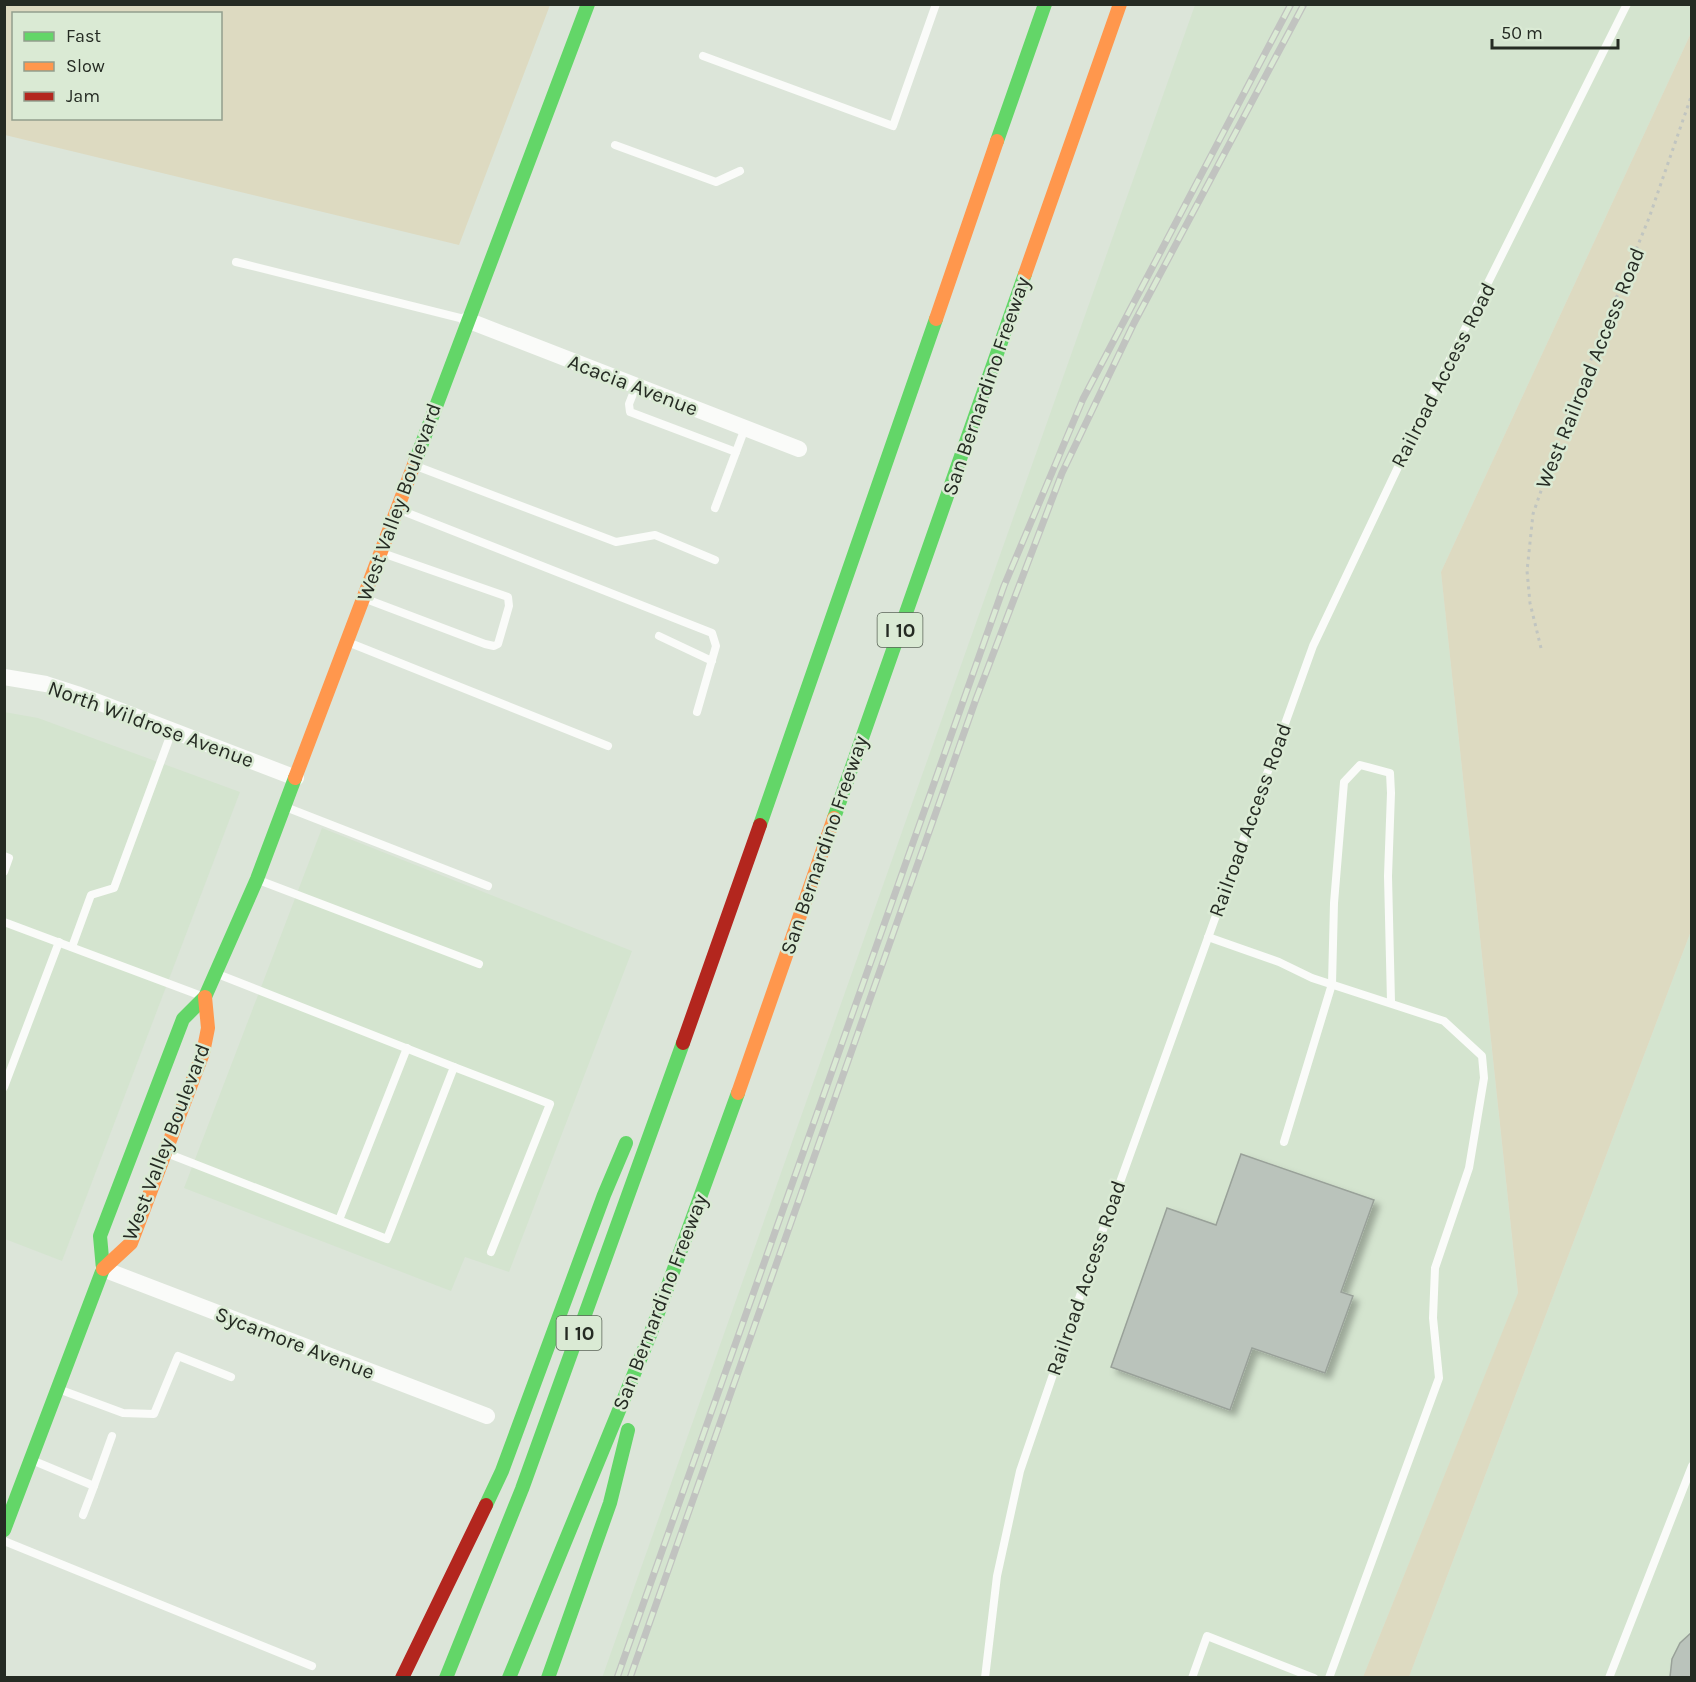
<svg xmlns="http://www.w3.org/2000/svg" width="1696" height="1682" font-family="Karla,sans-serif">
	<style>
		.built { fill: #d4e4cf }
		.green { fill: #dddac1; fill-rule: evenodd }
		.building { fill: #bac3bb; stroke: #99a199; stroke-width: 1.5; filter: url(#shadow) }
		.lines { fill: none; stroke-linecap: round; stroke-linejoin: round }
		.path { stroke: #c1c5c0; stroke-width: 3; stroke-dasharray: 3 4.5; stroke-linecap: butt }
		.lane { stroke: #fafbf9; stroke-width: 8 }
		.street { stroke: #fafbf9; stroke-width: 16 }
		.fast { stroke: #63d668; stroke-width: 14 }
		.slow { stroke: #ff974d; stroke-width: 14 }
		.jam { stroke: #b3261e; stroke-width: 14 }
		.rail-casing { stroke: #c1c3c0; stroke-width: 7 }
		.rail { stroke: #daead4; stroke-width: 4.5; stroke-dasharray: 14; stroke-linecap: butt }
		.labels { text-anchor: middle; stroke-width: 5; stroke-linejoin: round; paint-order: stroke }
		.shield { fill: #daead4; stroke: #5b6458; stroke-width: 1.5 }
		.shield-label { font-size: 20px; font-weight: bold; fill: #252b23 }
		.street-label { font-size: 21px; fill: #252b23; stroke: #daead4 }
	</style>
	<defs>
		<filter id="shadow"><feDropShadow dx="5.5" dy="5.5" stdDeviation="3" flood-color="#0004"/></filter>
	</defs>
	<rect width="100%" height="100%" fill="#dce5d9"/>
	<g class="built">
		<path d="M1195,5H1691V33L1441,572L1518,1294L1363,1677L602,1678Z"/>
		<path d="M4,712L38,718L240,792L62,1261L5,1239Z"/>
		<path d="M322,828L632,951L509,1272L465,1257L451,1291L184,1188Z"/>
		<path d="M1691,931V1677H1409Z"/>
	</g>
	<g class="green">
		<path d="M5,4H550V5L459,245L5,135ZM14,14H220V118H14Z"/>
		<path d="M1691,33V931L1409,1677H1363L1518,1293L1441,572Z"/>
	</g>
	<g class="building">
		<path d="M1241,1154L1374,1200L1341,1292L1353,1296L1325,1373L1252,1348L1230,1410L1111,1367L1167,1208L1216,1225Z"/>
		<path d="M1692,1632V1677H1670L1672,1659L1680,1643Z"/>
	</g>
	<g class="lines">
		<path class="path" d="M1541,648L1530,603L1527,571L1533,514L1561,433L1649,218L1692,94"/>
		<g class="lane">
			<path d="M703,56L893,126L936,4"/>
			<path d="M615,145L716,182L740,171"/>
			<path d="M236,262L464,319"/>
			<path d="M636,386L629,404L630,412L736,452"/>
			<path d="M416,466L616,542L655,535L715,560"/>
			<path d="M715,508L745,428"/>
			<path d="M400,510L712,633L716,646L697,712"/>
			<path d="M366,599L485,644L494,646L498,644L509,606L508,597L385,554"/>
			<path d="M659,636L712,661"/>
			<path d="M350,643L608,746"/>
			<path d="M288,808L488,886"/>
			<path d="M4,856L9,858L4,872"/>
			<path d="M261,881L479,964"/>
			<path d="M4,922L199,995"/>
			<path d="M1208,937L1279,962L1312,978L1444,1021L1482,1056L1484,1078L1469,1168L1435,1268L1433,1318L1439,1378L1329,1678"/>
			<path d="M72,947L91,895L114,888L172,731"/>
			<path d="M454,1067L550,1104L491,1252"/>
			<path d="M4,1087L59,942"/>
			<path d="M1284,1142L1332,984L1334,903L1344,782L1360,765L1390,773L1391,793L1388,876L1391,1002"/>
			<path d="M169,1154L387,1239L454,1067L220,975"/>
			<path d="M339,1220L407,1048"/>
			<path d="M61,1390L123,1413L154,1414L178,1356L231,1377"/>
			<path d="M34,1461L94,1486L83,1515"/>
			<path d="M94,1486L112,1436"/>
			<path d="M4,1541L312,1666"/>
			<path d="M985,1678L997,1576L1020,1471L1096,1249L1313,646L1438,383L1627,4"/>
			<path d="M1192,1678L1207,1636L1314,1678"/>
			<path d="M1609,1678L1692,1466"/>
		</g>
		<g class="street">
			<path d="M467,320L799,449"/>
			<path d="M4,677L46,684L77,694L296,778"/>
			<path d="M103,1269L487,1416"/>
		</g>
		<g class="fast">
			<path d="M997,141L1045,4"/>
			<path d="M415,462L588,4"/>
			<path d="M834,818L1025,274"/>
			<path d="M760,825L936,319"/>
			<path d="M486,1505L502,1471L604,1195L626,1143"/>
			<path d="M4,1530L103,1269L100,1236L183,1019L205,997L257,879L295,778"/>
			<path d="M446,1678L522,1489L683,1043"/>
			<path d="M509,1678L650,1335L738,1093"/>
			<path d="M548,1678L610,1503L628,1430"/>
		</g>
		<g class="slow">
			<path d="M1025,274L1120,4"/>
			<path d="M936,319L997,141"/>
			<path d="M295,778L415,462"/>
			<path d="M738,1093L834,818"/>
			<path d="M103,1269L131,1243L203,1053L208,1028L205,997"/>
		</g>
		<g class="jam">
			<path d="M683,1043L760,825"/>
			<path d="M402,1678L486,1505"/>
		</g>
		<defs>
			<g id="rail">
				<path d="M617,1678L1004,586L1083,399L1291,4"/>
				<path d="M630,1678L976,699L1062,473L1134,323L1304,4"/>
			</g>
		</defs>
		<use href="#rail" class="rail-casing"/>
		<use href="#rail" class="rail"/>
	</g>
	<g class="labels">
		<g class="shield">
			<rect x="877.5" y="613" width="45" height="34" rx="4.5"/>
			<rect x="556.5" y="1316" width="45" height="34" rx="4.5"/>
		</g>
		<g class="shield-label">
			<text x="900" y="637">I 10</text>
			<text x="579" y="1340">I 10</text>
		</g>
		<g class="street-label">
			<text transform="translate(1590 368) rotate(-68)" y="7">West Railroad Access Road</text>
			<text transform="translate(1443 375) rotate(-63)" y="7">Railroad Access Road</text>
			<text transform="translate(633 385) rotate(21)" y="7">Acacia Avenue</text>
			<text transform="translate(986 386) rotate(-71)" y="7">San Bernardino Freeway</text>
			<text transform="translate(399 502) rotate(-70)" y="7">West Valley Boulevard</text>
			<text transform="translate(151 724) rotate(20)" y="7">North Wildrose Avenue</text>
			<text transform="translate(1250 820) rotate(-70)" y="7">Railroad Access Road</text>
			<text transform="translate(824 845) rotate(-71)" y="7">San Bernardino Freeway</text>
			<text transform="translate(166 1142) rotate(-69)" y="7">West Valley Boulevard</text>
			<text transform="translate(1086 1278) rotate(-71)" y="7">Railroad Access Road</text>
			<text transform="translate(660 1302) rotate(-69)" y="7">San Bernardino Freeway</text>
			<text transform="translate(295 1343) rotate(21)" y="7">Sycamore Avenue</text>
		</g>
	</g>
	<rect width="1696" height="1682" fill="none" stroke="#252b23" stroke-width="12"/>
	<rect x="12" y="12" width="210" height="108" fill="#daead4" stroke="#929e8d" stroke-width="1.5"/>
	<rect x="24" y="32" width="30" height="9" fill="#63d668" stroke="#929e8d" stroke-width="1.5"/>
	<text x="66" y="42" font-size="18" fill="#252b23">Fast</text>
	<rect x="24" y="62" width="30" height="9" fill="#ff974d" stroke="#929e8d" stroke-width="1.5"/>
	<text x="66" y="72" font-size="18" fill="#252b23">Slow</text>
	<rect x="24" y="92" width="30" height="9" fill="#b3261e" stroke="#929e8d" stroke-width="1.5"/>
	<text x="66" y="102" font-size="18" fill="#252b23">Jam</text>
	<path d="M1492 39v9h126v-9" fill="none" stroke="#252b23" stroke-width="3"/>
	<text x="1501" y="39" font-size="18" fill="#252b23" stroke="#daead4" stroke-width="4.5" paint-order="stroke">50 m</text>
</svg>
